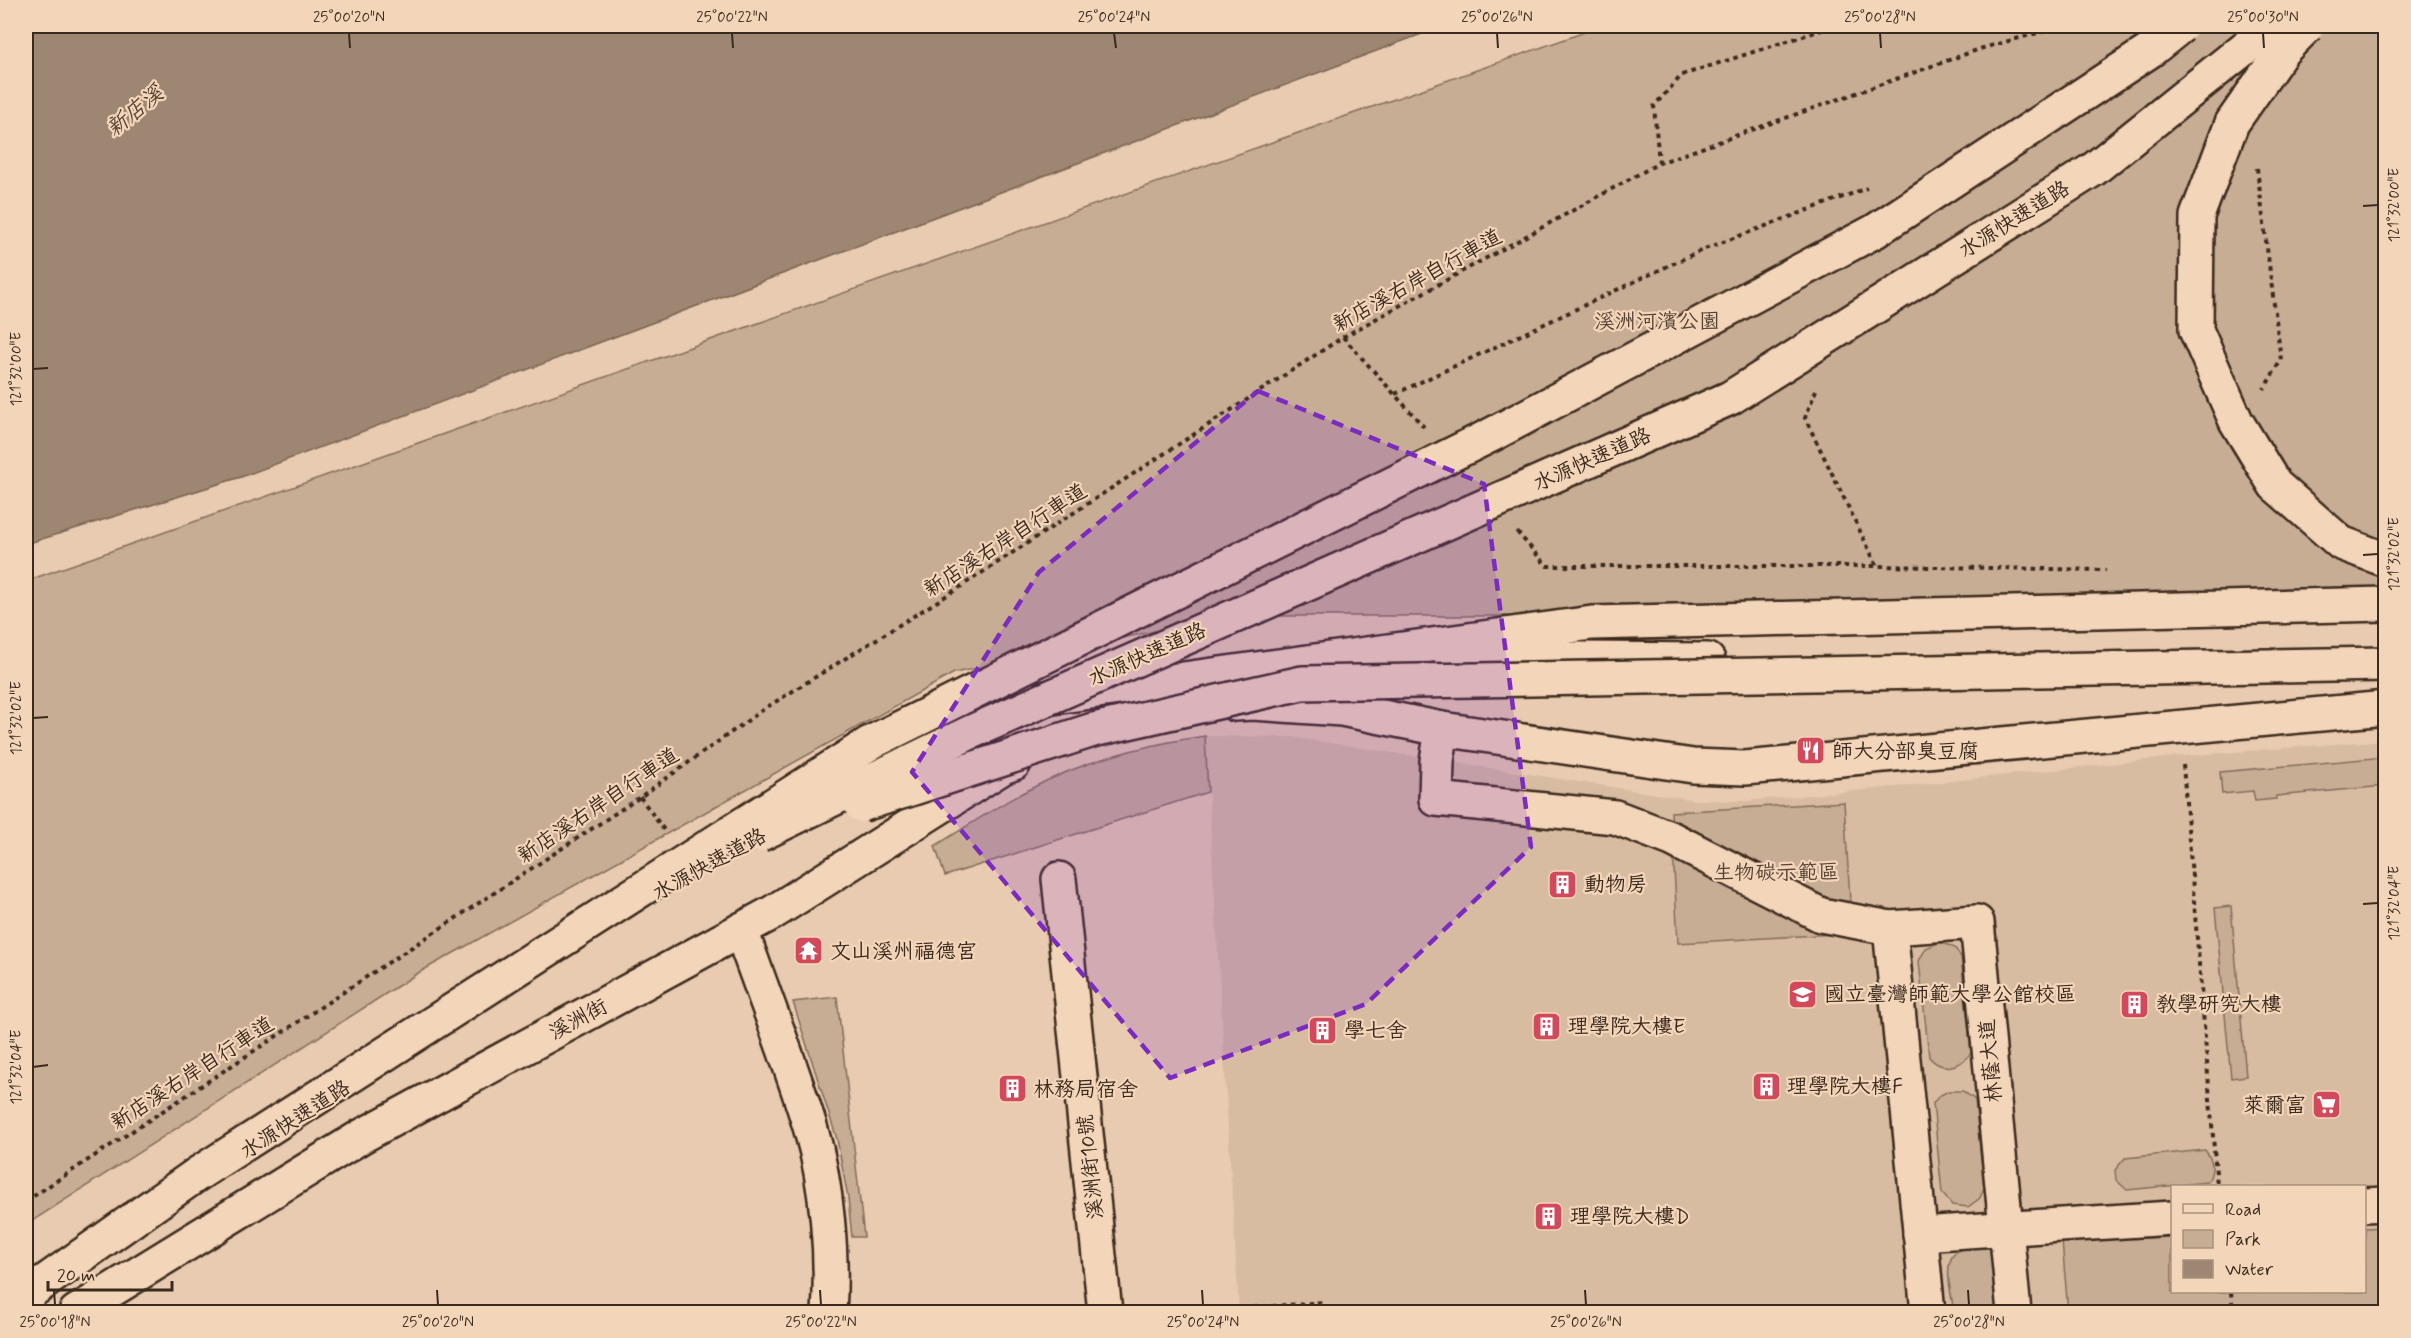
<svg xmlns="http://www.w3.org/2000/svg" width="2411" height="1338" font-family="Mynerve,'LXGW WenKai TC',sans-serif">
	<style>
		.built { fill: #d8bca2; fill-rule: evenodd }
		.green { fill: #c8ad95; stroke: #826c5a; stroke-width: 1.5 }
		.water { fill: #9e8772; stroke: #766250; stroke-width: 1.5 }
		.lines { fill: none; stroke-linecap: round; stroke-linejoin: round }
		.minor-casing { stroke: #3b2a1e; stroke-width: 38 }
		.highway-casing { stroke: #3b2a1e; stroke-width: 38 }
		.path { stroke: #3b2a1e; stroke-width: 4; stroke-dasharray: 4.5 4.5; stroke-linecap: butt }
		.minor { stroke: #f3d5b9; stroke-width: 33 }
		.highway { stroke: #f3d5b9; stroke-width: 33 }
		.highway-bridge-casing { stroke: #3b2a1e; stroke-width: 38; stroke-linecap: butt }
		.highway-bridge { stroke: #f3d5b9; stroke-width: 33 }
		.marked { fill: #7b2cbf; fill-opacity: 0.2; stroke: #7b2cbf; stroke-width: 4.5; stroke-dasharray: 12 8; stroke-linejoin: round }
		.ticks { fill: none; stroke: #3b2a1e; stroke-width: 2 }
		.labels { text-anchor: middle; stroke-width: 4.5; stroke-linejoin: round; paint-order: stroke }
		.street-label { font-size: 21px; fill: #3b2a1e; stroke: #f3d5b9 }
		.park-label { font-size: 21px; fill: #574436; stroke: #f3d5b9 }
		.poi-label { font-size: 21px; fill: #3b2a1e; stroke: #f3d5b9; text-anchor: start }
		.water-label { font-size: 22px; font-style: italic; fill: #544133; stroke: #f3d5b9 }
		.neatline { fill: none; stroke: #3b2a1e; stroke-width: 2 }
		.ticks-label { font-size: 15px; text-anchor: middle; fill: #3b2a1e }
	</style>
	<rect width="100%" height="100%" fill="#e8cbb0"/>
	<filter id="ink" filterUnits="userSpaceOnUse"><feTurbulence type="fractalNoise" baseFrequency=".0167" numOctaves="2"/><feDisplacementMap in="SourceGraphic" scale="12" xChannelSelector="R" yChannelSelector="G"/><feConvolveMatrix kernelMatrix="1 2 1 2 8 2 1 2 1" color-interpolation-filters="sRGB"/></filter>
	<g filter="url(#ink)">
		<path class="built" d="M1205,736L1292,737L1695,800L1746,801L1915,785L2183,756L2385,740V1312H1239ZM2172,1186H2364V1292H2172Z"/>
		<g class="green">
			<path d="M1602,26H2385V616H1228L954,673L418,973L26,1225V581Z"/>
			<path d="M1205,736L1208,792L945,876L935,846C965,828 995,807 1026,791C1082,761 1142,745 1205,736Z"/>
			<path d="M2385,757V786L2276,796V799L2255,801L2253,791L2222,794L2220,772Z"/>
			<path d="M1844,802L1852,933L1678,943L1671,812Z"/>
			<path d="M2231,906L2246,1076L2231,1078L2215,908Z"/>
			<path d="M1941,942L1955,948L1961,957L1971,1053C1959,1068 1942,1072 1929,1057L1919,961L1926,948Z"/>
			<path d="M837,997L864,1237H852L848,1198L837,1139L793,1002Z"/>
			<path d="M1948,1091H1963L1975,1100L1984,1188L1980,1198L1968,1207L1952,1205L1942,1193L1933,1103L1939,1096Z"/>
			<path d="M2205,1150C2214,1162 2214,1169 2208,1182L2127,1190L2116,1180L2115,1170L2125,1158Z"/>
			<path d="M2385,1227V1312H2068L2062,1241L2172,1237V1292H2364L2365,1228Z"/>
			<path d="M1994,1247L2000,1312H1954C1952,1296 1940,1258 1960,1250C1970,1246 1984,1248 1994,1247Z"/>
		</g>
		<path class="water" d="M26,26H1443L241,477L26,544Z"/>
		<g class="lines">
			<defs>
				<g id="minor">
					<path d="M1235,704L1252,703L1342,709L1442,729L1693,766L1745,768L2386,708"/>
					<path d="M1442,729L1437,761L1436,799L1615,817L1672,839L1821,915L1890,928L1977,922L2014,1312"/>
					<path d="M1059,879L1105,1312"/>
					<path d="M1890,928L1928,1312"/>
					<path d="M741,930C764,996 791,1063 811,1130C827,1184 833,1256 829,1312"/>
					<path d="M2364,1205L2386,1204"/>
					<path d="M1920,1234L2172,1218"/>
					<path d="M76,1312L362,1136L772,913L1003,767L1014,763"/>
				</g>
				<g id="highway">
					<path d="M1451,658L1708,660"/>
					<path d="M929,724L988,706L1592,623L2386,604"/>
				</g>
			</defs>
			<use href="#minor" class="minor-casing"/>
			<use href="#highway" class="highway-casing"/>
			<g class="path">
				<path d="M1659,163L1654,106L1682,75L1834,26"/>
				<path d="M2257,168L2281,360L2264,389"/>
				<path d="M1343,337L1424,427"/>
				<path d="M1816,390L1805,418L1877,566"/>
				<path d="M1395,394L1702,250L1867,188"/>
				<path d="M1517,532L1547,566H1877L2106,570"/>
				<path d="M2183,765L2217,1186"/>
				<path d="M640,797L664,830"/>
				<path d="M26,1201L640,797L764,709L957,589L1343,337L1659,163L1983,48L2063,26"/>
				<path d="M2231,1292L2233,1312"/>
				<path d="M1249,1312V1308L1324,1302"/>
			</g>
			<use href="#minor" class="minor"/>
			<use href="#highway" class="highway"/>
			<defs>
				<g id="highway-bridge">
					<path d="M2307,26L2283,50L2232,123L2197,216L2196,330L2236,421L2275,485L2341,543L2386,560"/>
					<path d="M861,805L1093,730L1302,683L2386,664"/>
					<path d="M759,835L971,732L1730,398L2094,169L2272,26"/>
					<path d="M26,1295L196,1175L870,743L1493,434L1875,231L2151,50L2181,26"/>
				</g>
			</defs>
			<use href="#highway-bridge" class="highway-bridge-casing"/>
			<use href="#highway-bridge" class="highway-bridge"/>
		</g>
	</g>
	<path class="marked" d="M1258,391L1484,484L1531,847L1366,1004L1170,1078L912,772L1039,572Z"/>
	<path class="ticks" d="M349,33L350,48M732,33L733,48M1114,33L1116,48M1497,33L1498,48M1880,33L1881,48M2263,33L2264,48M2363,206L2378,205M33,369L48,368M2363,555L2378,554M33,718L48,717M2363,904L2378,903M33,1067L48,1065M54,1290L55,1305M437,1290L438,1305M820,1290L821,1305M1202,1290L1203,1305M1585,1290L1586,1305M1968,1290L1969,1305"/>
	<defs>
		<symbol id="restaurant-square" viewBox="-11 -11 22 22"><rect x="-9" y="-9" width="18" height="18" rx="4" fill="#d1495b" stroke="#f3d5b9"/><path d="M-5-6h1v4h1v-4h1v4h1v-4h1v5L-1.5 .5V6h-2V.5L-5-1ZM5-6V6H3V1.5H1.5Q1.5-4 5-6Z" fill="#fff"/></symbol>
		<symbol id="building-square" viewBox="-11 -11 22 22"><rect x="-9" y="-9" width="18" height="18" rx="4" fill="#d1495b" stroke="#f3d5b9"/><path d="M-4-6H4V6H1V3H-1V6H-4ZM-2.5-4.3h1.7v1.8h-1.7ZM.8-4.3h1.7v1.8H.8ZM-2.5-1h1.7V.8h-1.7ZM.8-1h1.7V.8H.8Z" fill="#fff"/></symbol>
		<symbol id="temple-square" viewBox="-11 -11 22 22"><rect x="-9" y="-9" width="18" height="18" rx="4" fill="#d1495b" stroke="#f3d5b9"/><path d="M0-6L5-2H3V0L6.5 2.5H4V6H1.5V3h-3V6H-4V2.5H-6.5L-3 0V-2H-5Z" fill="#fff"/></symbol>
		<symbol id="university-square" viewBox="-11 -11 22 22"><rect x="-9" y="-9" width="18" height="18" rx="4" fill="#d1495b" stroke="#f3d5b9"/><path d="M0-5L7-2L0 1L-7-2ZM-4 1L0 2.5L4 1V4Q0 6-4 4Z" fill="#fff"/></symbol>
		<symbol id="supermarket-square" viewBox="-11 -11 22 22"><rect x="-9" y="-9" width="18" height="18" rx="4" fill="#d1495b" stroke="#f3d5b9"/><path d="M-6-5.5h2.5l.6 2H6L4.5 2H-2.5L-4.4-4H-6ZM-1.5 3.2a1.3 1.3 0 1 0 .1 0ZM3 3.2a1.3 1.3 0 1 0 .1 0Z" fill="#fff"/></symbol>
	</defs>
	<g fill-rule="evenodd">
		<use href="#restaurant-square" x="1794" y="734" width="33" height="33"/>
		<use href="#building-square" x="1546" y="868" width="33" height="33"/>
		<use href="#temple-square" x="792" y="934" width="33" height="33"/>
		<use href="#university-square" x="1786" y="978" width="33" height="33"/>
		<use href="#building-square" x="2118" y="988" width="33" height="33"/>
		<use href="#building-square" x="1530" y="1010" width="33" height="33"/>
		<use href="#building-square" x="1306" y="1014" width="33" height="33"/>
		<use href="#building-square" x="1750" y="1070" width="33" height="33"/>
		<use href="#building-square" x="996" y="1072" width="33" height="33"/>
		<use href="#supermarket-square" x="2310" y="1088" width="33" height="33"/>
		<use href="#building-square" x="1532" y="1200" width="33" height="33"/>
	</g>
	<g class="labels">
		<g class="street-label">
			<text transform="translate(2014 219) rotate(-32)" y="7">水源快速道路</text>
			<text transform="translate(1417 280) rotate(-29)" y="7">新店溪右岸自行車道</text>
			<text transform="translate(1592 459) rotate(-24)" y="7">水源快速道路</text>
			<text transform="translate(1005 540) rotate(-33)" y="7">新店溪右岸自行車道</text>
			<text transform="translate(1147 654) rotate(-24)" y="7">水源快速道路</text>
			<text transform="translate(598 805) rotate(-34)" y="7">新店溪右岸自行車道</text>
			<text transform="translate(709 864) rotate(-29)" y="7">水源快速道路</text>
			<text transform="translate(578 1019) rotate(-28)" y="7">溪洲街</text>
			<text transform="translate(1990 1061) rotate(-95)" y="7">林蔭大道</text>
			<text transform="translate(192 1073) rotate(-33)" y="7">新店溪右岸自行車道</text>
			<text transform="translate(295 1119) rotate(-33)" y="7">水源快速道路</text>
			<text transform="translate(1090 1167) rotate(-96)" y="7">溪洲街10號</text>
		</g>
		<g class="park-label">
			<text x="1657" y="328">溪洲河濱公園</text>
			<text x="1776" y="879">生物碳示範區</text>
		</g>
		<g class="poi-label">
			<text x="1832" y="758">師大分部臭豆腐</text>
			<text x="1584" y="891">動物房</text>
			<text x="830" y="958">文山溪州福德宮</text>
			<text x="1824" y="1001">國立臺灣師範大學公館校區</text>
			<text x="2156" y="1011">教學研究大樓</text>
			<text x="1568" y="1033">理學院大樓E</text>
			<text x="1344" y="1037">學七舍</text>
			<text x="1787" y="1093">理學院大樓F</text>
			<text x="1033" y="1096">林務局宿舍</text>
			<text x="2306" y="1112" text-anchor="end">萊爾富</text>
			<text x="1570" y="1223">理學院大樓D</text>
		</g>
		<g class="water-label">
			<text transform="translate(134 110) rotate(-39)" y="8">新店溪</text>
		</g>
	</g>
	<rect width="2411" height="1338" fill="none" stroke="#f3d5b9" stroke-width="66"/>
	<rect x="2171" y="1185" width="195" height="108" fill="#f3d5b9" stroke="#a9917b" stroke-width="1.5"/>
	<rect x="2183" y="1204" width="30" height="9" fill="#f3d5b9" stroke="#a9917b" stroke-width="1.5"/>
	<text x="2225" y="1215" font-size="18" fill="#3b2a1e">Road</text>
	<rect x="2183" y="1230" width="30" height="18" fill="#c8ad95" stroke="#a9917b" stroke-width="1.5"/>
	<text x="2225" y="1245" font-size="18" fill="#3b2a1e">Park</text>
	<rect x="2183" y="1260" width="30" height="18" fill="#9e8772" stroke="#a9917b" stroke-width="1.5"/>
	<text x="2225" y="1275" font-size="18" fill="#3b2a1e">Water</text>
	<path d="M48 1281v9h124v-9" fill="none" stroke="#3b2a1e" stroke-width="3"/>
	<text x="57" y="1281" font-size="18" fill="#3b2a1e" stroke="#f3d5b9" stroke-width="4.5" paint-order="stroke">20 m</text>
	<rect x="33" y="33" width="2345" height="1272" class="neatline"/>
	<g class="ticks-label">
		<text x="349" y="22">25°00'20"N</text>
		<text x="732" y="22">25°00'22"N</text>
		<text x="1114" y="22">25°00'24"N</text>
		<text x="1497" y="22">25°00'26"N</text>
		<text x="1880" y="22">25°00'28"N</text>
		<text x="2263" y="22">25°00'30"N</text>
		<text transform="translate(2394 205) rotate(-90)" y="5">121°32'00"E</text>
		<text transform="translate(16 369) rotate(-90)" y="5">121°32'00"E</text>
		<text transform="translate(2394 554) rotate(-90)" y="5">121°32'02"E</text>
		<text transform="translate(16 718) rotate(-90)" y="5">121°32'02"E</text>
		<text transform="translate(2394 903) rotate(-90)" y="5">121°32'04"E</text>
		<text transform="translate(16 1067) rotate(-90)" y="5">121°32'04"E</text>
		<text x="55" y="1327">25°00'18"N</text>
		<text x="438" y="1327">25°00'20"N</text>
		<text x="821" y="1327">25°00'22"N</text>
		<text x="1203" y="1327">25°00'24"N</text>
		<text x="1586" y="1327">25°00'26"N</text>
		<text x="1969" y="1327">25°00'28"N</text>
	</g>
</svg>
